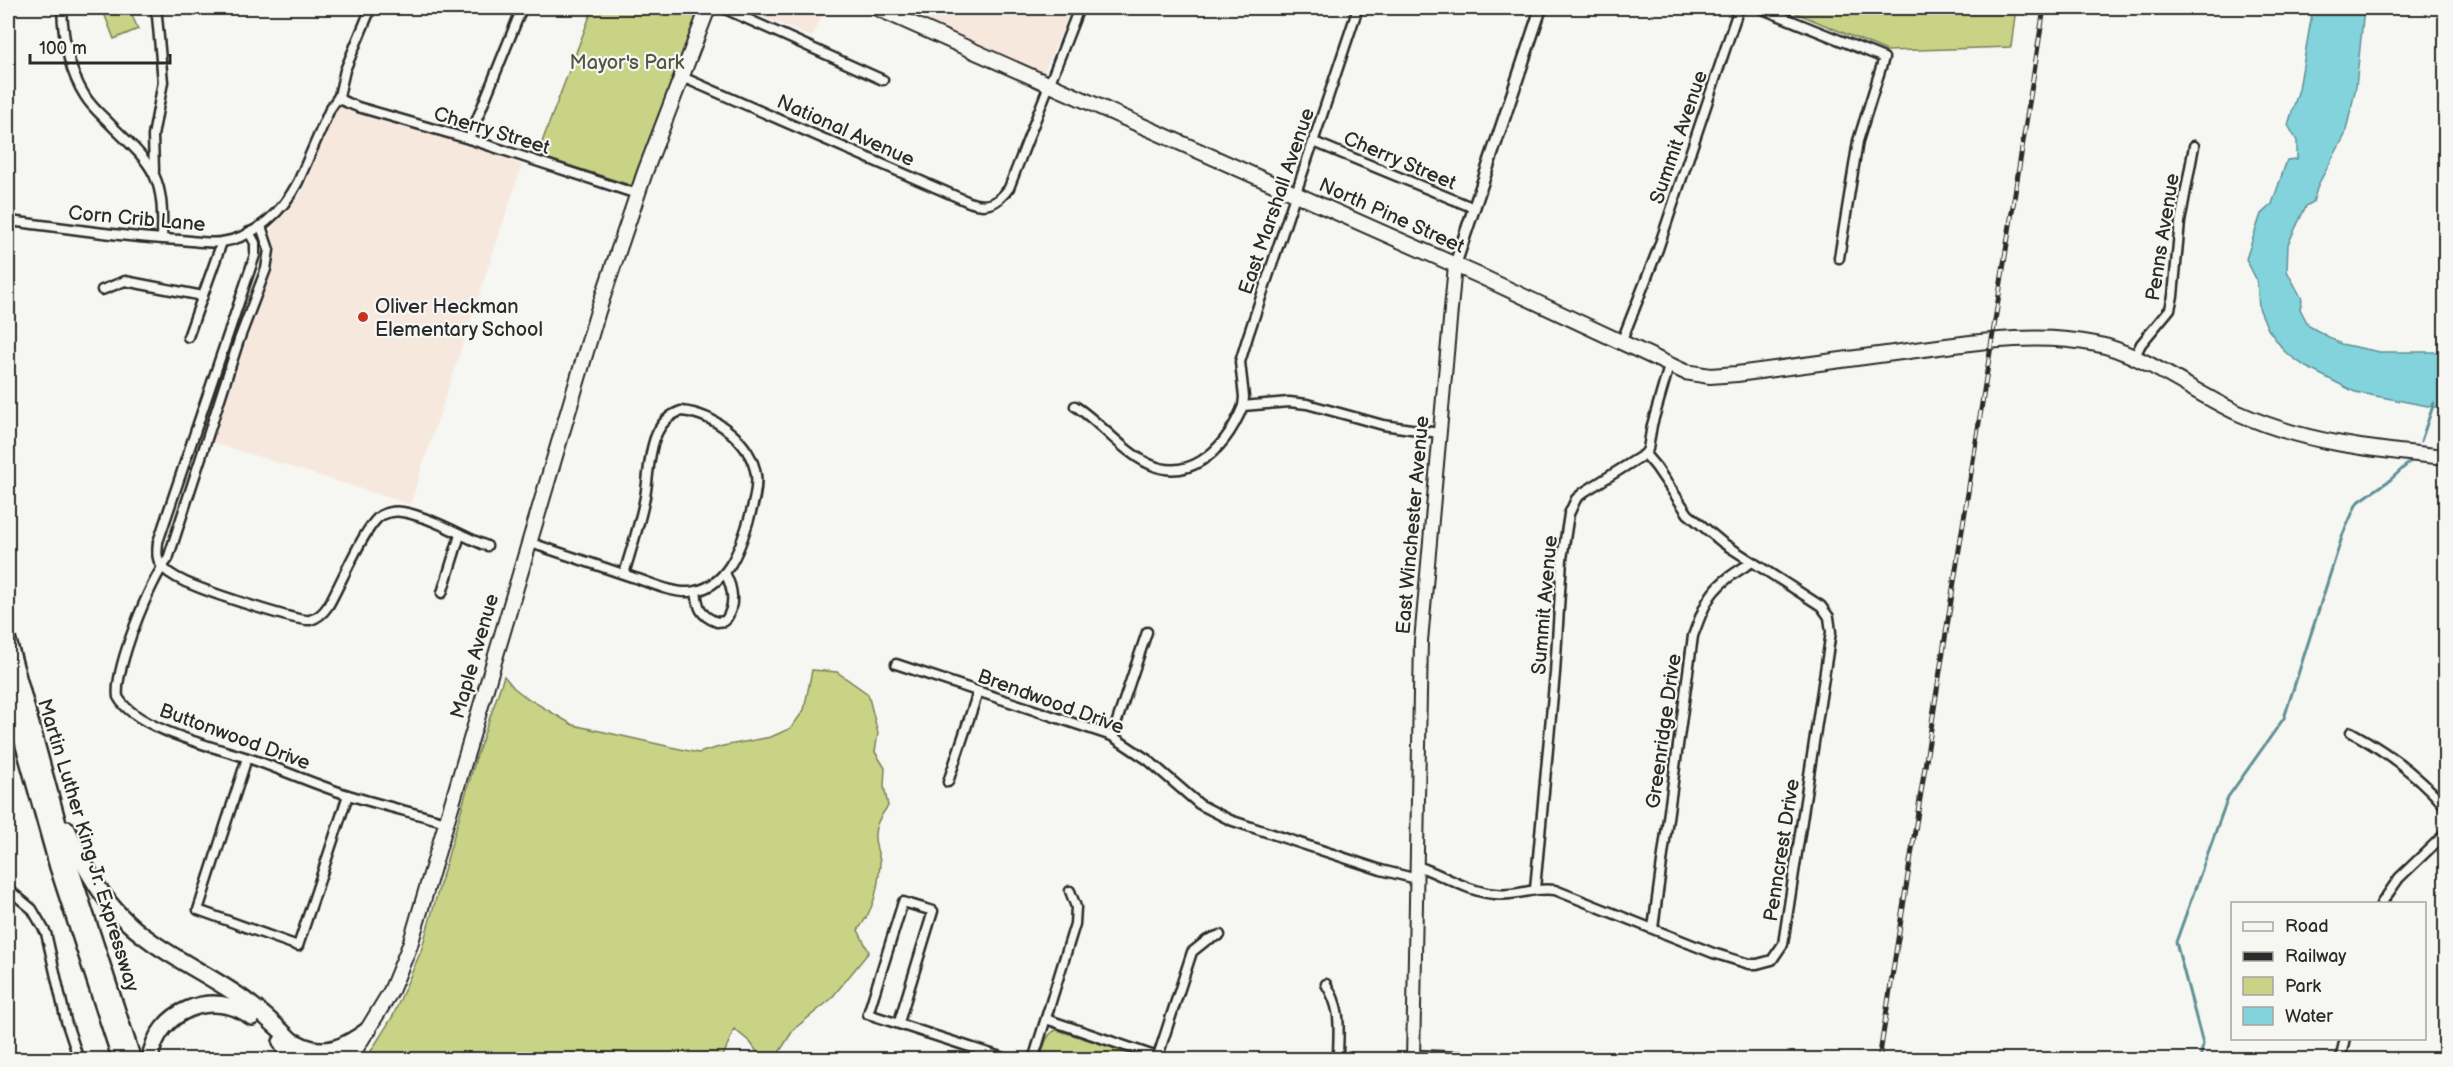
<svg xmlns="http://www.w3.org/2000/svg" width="2453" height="1067" font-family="'Balsamiq Sans',sans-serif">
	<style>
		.built { fill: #f7e8dd }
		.green { fill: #c8d386; stroke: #7a7f58; stroke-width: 1.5 }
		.water { fill: #82d3db; stroke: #5f9095; stroke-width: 1.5 }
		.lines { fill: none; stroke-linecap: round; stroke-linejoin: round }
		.stream { stroke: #5f9095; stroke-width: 3 }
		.minor-casing { stroke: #2b2b2b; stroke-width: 13 }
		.tertiary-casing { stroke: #2b2b2b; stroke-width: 15 }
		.secondary-casing { stroke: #2b2b2b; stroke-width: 16 }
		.primary-casing { stroke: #2b2b2b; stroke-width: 18 }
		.motorway-casing { stroke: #2b2b2b; stroke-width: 20 }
		.minor { stroke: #f6f6f2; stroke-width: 8 }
		.tertiary { stroke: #f6f6f2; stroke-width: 10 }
		.secondary { stroke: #f6f6f2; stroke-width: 12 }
		.primary { stroke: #f6f6f2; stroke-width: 14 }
		.motorway { stroke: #f6f6f2; stroke-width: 15 }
		.rail-casing { stroke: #2b2b2b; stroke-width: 5 }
		.rail { stroke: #f6f6f2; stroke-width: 3; stroke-dasharray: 9; stroke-linecap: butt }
		.poi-dot { fill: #c8321e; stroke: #f6f6f2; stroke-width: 2 }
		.labels { text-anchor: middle; stroke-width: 4.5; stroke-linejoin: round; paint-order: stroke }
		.park-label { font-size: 20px; fill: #525542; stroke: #f6f6f2 }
		.street-label { font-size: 20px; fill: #2b2b2b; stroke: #f6f6f2 }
		.poi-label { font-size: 20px; fill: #2b2b2b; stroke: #f6f6f2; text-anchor: start }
	</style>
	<rect width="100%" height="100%" fill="#f6f6f2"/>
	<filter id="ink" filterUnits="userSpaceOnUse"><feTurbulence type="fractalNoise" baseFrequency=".0167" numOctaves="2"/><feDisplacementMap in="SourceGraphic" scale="12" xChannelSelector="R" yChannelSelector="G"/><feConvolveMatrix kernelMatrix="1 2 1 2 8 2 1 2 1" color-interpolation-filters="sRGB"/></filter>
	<g filter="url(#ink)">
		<g class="built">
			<path d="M740,8H825L812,37Z"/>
			<path d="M897,8H1072L1044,72Z"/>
			<path d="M337,106L489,152L522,165L410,504L212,442L270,272L273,253L271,229L302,192Z"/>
		</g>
		<g class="green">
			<path d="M102,8H129L138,29L114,39Z"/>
			<path d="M593,8H702L633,186L537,155Z"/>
			<path d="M1784,8H2016L2011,47L1887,51Z"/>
			<path d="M812,670L837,672L868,694L878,733L875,752L885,768L884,786L888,806C879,818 872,829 876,845C877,851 880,858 880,864C878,890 874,909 858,930L869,952L830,1000L794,1029L775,1059H762L750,1042L734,1029L722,1059H366L393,1016L421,951L476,758L504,676L514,688L527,698L573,725L698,753L723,746L771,737L791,728L804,710Z"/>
			<path d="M1057,1030L1149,1059H1040C1044,1049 1045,1033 1057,1030Z"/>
		</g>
		<path class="water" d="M2313,8H2364L2356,87L2345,135L2318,185L2313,202L2306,206L2288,244L2287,271L2302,299L2300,309L2309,326L2341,344L2380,352H2445V406L2433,407L2355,392L2306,367L2285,352L2268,329L2259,308L2257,281L2246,259L2261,214L2272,204L2287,160L2297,159V141L2288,125L2299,89Z"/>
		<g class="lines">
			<g class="stream">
				<path d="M2421,441L2434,403"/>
				<path d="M2200,1060L2203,1044L2176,942L2228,797L2284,718L2343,534L2357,503L2390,480L2411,461"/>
			</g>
			<defs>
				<g id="minor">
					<path d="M62,8C63,37 69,71 85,96C92,108 104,117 113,127C156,168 164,178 162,239"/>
					<path d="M154,8L157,16L163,82L153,136L154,171"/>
					<path d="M723,8L883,80"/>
					<path d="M1760,8L1884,58L1858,141L1839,258"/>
					<path d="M682,77L969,202C987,209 998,203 1009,188L1079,8"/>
					<path d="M339,96L341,100L358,107L469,139L637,194"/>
					<path d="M469,139L522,8"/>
					<path d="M1314,142L1474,208"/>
					<path d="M8,221C65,227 123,238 181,240C194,241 209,244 222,242C256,237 283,211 298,182L330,109L339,96L345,70L371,8"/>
					<path d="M261,226L269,250L266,269L239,340L168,559C150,580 114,670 118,697C136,730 219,748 254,760C285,771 316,785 348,795C381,805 414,813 446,822"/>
					<path d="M249,232L255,243V255L158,542C157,552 156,560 163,568C172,576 184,582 195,586C212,593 297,622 310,620C318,618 324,612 328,606C339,588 366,522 382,515C394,509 406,512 418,516C442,523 464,537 487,546"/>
					<path d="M102,290L125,281L203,296"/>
					<path d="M188,337L222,242"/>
					<path d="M1621,343L1658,249L1739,8"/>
					<path d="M2134,358L2141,344L2170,309L2173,296L2180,222L2194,146"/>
					<path d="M1075,406C1114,431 1150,492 1201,461C1222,448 1234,428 1243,406L1289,402L1307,404L1383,425L1439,433"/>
					<path d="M1243,406L1244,397L1240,362L1248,336L1358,8"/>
					<path d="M528,542C563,554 597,565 632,577C649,582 671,593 689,592C727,589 740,549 749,519C753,506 758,489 756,475C751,441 714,414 681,411C645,423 651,472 644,502C639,526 631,550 624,574"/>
					<path d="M696,591C698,607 700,616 717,622L725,621C736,606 733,588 725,573"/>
					<path d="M442,593L460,535"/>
					<path d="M896,664L1112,736L1148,760L1199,804L1230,820L1381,870L1417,879"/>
					<path d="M2351,732C2388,752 2418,775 2446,807"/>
					<path d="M1112,736L1147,632"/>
					<path d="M247,758L198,910L298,946L348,795"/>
					<path d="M948,782L978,692"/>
					<path d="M1417,866C1442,874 1468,892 1495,894C1517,897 1530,887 1555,890L1713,953L1749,964H1757L1772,960L1783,944L1831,632L1829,617L1821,606L1723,543L1688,514L1656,467L1645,454"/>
					<path d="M8,889L32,909L46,933L66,1021L79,1060"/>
					<path d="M1535,889L1555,673L1562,559L1569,514L1576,499L1584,492L1645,454L1648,449L1652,425L1669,366"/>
					<path d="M2381,904L2399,878L2446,833"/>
					<path d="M1653,928L1693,636C1709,592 1713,586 1752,562"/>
					<path d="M1326,984C1343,1011 1338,1029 1338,1060"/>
					<path d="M1046,1019L1166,1060"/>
					<path d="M899,1022L933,911L903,902L868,1014L1010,1060"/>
					<path d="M1413,1055L1528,1060"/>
					<path d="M1158,1056L1192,952L1207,940L1220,935"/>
					<path d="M1033,1060L1075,924L1076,907L1070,891"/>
					<path d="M2340,1060L2345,1038"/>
				</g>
				<path id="tertiary" d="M1455,265L1541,8"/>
				<path id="secondary" d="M1413,1060L1421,641L1455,265"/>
				<g id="primary">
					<path d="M877,8L1480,276L1685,372L1710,376L1737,374C1797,366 1856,358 1916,350C1977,342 2036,332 2096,344C2140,352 2196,394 2238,413C2304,443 2375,450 2446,457"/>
					<path d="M349,1060L391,991L410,945L598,311L645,172L708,8"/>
				</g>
				<g id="motorway">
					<path d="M8,641L69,864L133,1060"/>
					<path d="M8,688L58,867L121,1060"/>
					<path d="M67,829C81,859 95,888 117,912C152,950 201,969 242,998C267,1016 289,1038 311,1060"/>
					<path d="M281,1042L291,1060"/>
					<path d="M297,1043C324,1058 345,1047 368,1030"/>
					<path d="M150,1060C156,1010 214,988 252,1017"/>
				</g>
			</defs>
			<use href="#minor" class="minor-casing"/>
			<use href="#tertiary" class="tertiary-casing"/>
			<use href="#secondary" class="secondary-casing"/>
			<use href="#primary" class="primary-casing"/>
			<use href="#motorway" class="motorway-casing"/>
			<use href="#minor" class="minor"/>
			<use href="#tertiary" class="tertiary"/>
			<use href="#secondary" class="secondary"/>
			<use href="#primary" class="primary"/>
			<use href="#motorway" class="motorway"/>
			<defs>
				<path id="rail" d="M1879,1060L2044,8"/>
			</defs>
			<use href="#rail" class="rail-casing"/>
			<use href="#rail" class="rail"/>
		</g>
	</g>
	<circle class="poi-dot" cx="363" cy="317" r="6"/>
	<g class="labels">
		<g class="park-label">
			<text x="627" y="69">Mayor's Park</text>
		</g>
		<g class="street-label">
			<text transform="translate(492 130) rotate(17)" y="7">Cherry Street</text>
			<text transform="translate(846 130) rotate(24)" y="7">National Avenue</text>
			<text transform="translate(1678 137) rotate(-71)" y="7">Summit Avenue</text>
			<text transform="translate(1400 160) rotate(23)" y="7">Cherry Street</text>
			<text transform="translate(1276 201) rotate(-71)" y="7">East Marshall Avenue</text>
			<text transform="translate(1392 215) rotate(24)" y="7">North Pine Street</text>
			<text transform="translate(137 218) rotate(5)" y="7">Corn Crib Lane</text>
			<text transform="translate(2162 237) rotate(-81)" y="7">Penns Avenue</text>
			<text transform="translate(1412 525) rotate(-85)" y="7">East Winchester Avenue</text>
			<text transform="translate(1544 605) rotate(-85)" y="7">Summit Avenue</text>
			<text transform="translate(474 656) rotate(-74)" y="7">Maple Avenue</text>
			<text transform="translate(1051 701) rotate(20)" y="7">Brendwood Drive</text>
			<text transform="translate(1663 731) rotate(-82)" y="7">Greenridge Drive</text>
			<text transform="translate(235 736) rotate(20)" y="7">Buttonwood Drive</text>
			<text transform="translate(89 845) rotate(73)" y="7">Martin Luther King Jr. Expressway</text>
			<text transform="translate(1781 850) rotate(-81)" y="7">Penncrest Drive</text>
		</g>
		<g class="poi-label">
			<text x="375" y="313">Oliver Heckman<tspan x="375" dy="23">Elementary School</tspan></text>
		</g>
	</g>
	<rect width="2453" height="1067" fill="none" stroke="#f6f6f2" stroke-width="30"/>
	<rect x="15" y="15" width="2423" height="1037" fill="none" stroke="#2b2b2b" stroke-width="2" filter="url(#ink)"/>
	<rect x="2231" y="902" width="195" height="138" fill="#f6f6f2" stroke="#a5a5a2" stroke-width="1.5"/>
	<rect x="2243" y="922" width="30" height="9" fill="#f6f6f2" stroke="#a5a5a2" stroke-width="1.5"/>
	<text x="2285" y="932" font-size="18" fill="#2b2b2b">Road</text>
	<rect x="2243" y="952" width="30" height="9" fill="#2b2b2b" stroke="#a5a5a2" stroke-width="1.5"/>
	<text x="2285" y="962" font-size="18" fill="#2b2b2b">Railway</text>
	<rect x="2243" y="977" width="30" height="18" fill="#c8d386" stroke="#a5a5a2" stroke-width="1.5"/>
	<text x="2285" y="992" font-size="18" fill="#2b2b2b">Park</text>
	<rect x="2243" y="1007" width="30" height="18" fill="#82d3db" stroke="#a5a5a2" stroke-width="1.5"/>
	<text x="2285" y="1022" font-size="18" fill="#2b2b2b">Water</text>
	<path d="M30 54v9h140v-9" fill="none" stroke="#2b2b2b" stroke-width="3"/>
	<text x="39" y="54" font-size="18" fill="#2b2b2b" stroke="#f6f6f2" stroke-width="4.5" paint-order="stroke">100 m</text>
</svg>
